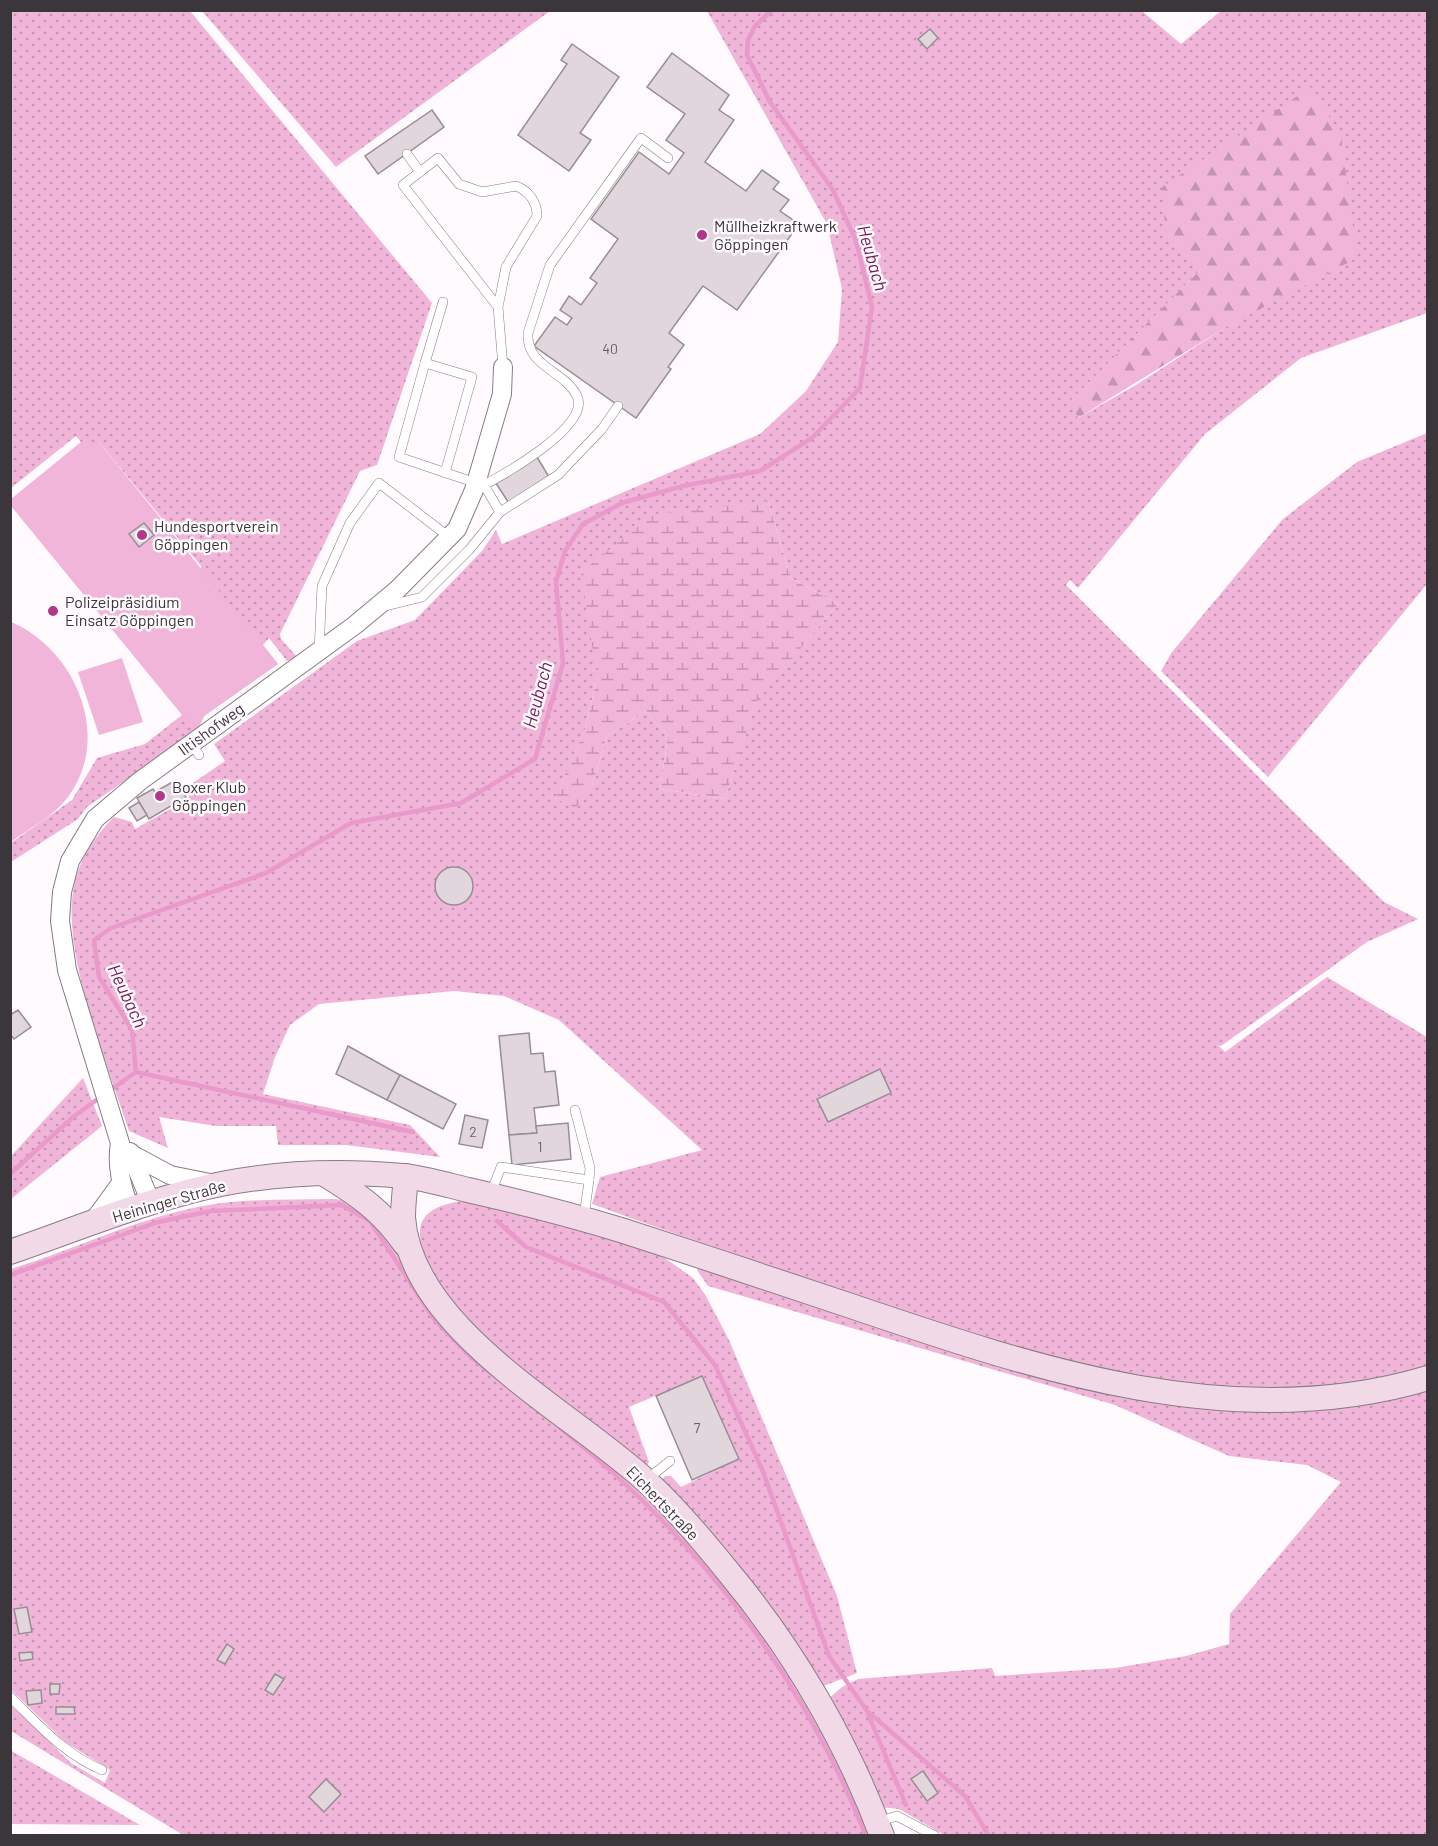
<svg xmlns="http://www.w3.org/2000/svg" width="1438" height="1846" font-family="Barlow,sans-serif">
	<style>
		.green { fill: url(#green-dots); fill-rule: evenodd }
		.forest { fill: url(#forest-firs) }
		.wetland { fill: url(#wetland-marsh) }
		.pitch { fill: #f0b5d8 }
		.lines { fill: none; stroke-linecap: round; stroke-linejoin: round }
		.stream { stroke: #e99aca; stroke-width: 4.5 }
		.building { fill: #e2d6dd; stroke: #988d93; stroke-width: 1.5 }
		.lane-casing { stroke: #877d83; stroke-width: 10 }
		.street-casing { stroke: #877d83; stroke-width: 20 }
		.secondary-casing { stroke: #877d83; stroke-width: 26 }
		.lane { stroke: #fff; stroke-width: 9 }
		.street { stroke: #fff; stroke-width: 18 }
		.secondary { stroke: #f2d9e8; stroke-width: 24 }
		.poi-dot { fill: #b0378a; stroke: #fffafd; stroke-width: 2 }
		.labels { text-anchor: middle; stroke-width: 5; stroke-linejoin: round; paint-order: stroke }
		.number-label { font-size: 14px; fill: #655e62 }
		.poi-label { font-size: 16px; fill: #3b3639; stroke: #fffafd; text-anchor: start }
		.street-label { font-size: 16px; fill: #3b3639; stroke: #fffafd }
		.water-label { font-size: 18px; font-style: italic; fill: #731958; stroke: #fffafd }
	</style>
	<defs>
		<pattern id="green-dots" width="8" height="8" patternUnits="userSpaceOnUse" patternTransform="scale(1.5)"><rect width="8" height="8" fill="#f0b5d8"/><path d="M2 2h.1M6 6h.1" fill="none" stroke="#c494b0" stroke-width="1.8" stroke-linecap="round"/></pattern>
		<pattern id="forest-firs" width="22" height="20" patternUnits="userSpaceOnUse" patternTransform="scale(1.5)"><rect width="22" height="20" fill="#f0b5d8"/><path d="M5 1l3.5 6h-7zM16 11l3.5 6h-7z" fill="#c494b0"/></pattern>
		<pattern id="wetland-marsh" width="20" height="14" patternUnits="userSpaceOnUse" patternTransform="scale(1.5)"><rect width="20" height="14" fill="#f0b5d8"/><path d="M1 5h8M5 5V1M11 12h8M15 12V8" fill="none" stroke="#c494b0"/></pattern>
	</defs>
	<rect width="100%" height="100%" fill="#fffafd"/>
	<g class="green">
		<path d="M11,11H190L432,303L377,465L360,471L280,634L281,639L298,658L287,661L269,638L263,645L278,664L204,716L198,730L87,807L78,819L11,862V843L72,800L97,758L145,744L182,715L195,701L201,566L99,442H81L76,436L11,488Z"/>
		<path d="M202,11H550L336,167Z"/>
		<path d="M707,11H1142L1181,44L1221,11H1427V313L1301,358L1205,434L1078,588L1070,580L1066,585L1384,902L1418,919L1367,942L1221,1046L1218,1045L1225,1052L1327,977L1427,1037V1368C1327,1395 1201,1398 1100,1374C1041,1360 984,1337 927,1319C814,1283 703,1244 592,1204L600,1177L702,1150L559,1020L504,996L454,991L319,1004L290,1025L275,1057L263,1094L410,1125L440,1157L346,1145H278L276,1126H216L159,1117L168,1148L129,1131C108,1066 63,958 73,892C77,862 94,837 114,817L132,822L135,829L186,800L187,803L193,783L225,761L214,744L357,641L415,620L482,551L496,530L502,544L760,434L806,391L838,342L842,289L827,224ZM1201,269L1223,329L1136,385L1078,418L1070,402ZM768,501L791,578L838,604L756,701L725,799L660,789L668,737L646,711L607,736L592,786L555,799L585,729L597,678ZM880,1069L891,1093L817,1099L818,1098Z"/>
		<path d="M1427,433V584L1268,777L1161,671L1172,652L1283,519L1357,462Z"/>
		<path d="M83,1078L102,1126L11,1199V1156Z"/>
		<path d="M336,1199L354,1203L378,1223L413,1280L680,1531L772,1646L840,1761L873,1835H183L11,1731V1705L71,1763L105,1783L110,1770L65,1742L11,1690V1269C76,1249 139,1217 208,1205C250,1198 294,1200 336,1199Z"/>
		<path d="M468,1200L587,1231L659,1254L693,1278L706,1296L729,1340L837,1596L857,1673L821,1687L661,1483L665,1476H671L681,1487L739,1459L702,1376L629,1407L649,1462L646,1467C581,1416 493,1359 442,1296C436,1288 433,1276 429,1266C409,1222 422,1206 468,1200Z"/>
		<path d="M698,1266L963,1354L1052,1381L1123,1398L1247,1410L1427,1387V1835H944L899,1809L880,1807L827,1700L842,1687L858,1679L992,1668L995,1676L1115,1668L1186,1656L1229,1644L1230,1614L1341,1482L1307,1465L1229,1456L1115,1405L708,1286L697,1270Z"/>
		<path d="M10,1750L140,1825L11,1824Z"/>
	</g>
	<path class="forest" d="M1311,87L1341,136L1357,258L1223,329L1078,418L1069,402L1201,269L1166,235L1162,187Z"/>
	<path class="wetland" d="M768,501L791,578L838,604L756,702L725,799L660,789L668,737L646,711L607,736L592,786L575,809L555,798L585,729L597,678L581,572L654,514Z"/>
	<g class="pitch">
		<path d="M81,442H99L278,664L204,716L198,730L182,715L11,506V499Z"/>
		<path d="M11,622C75,649 113,736 68,797C54,816 30,828 11,842Z"/>
		<path d="M122,658L143,722L99,735L78,672Z"/>
	</g>
	<g class="lines">
		<g class="stream">
			<path d="M136,1072L413,1132"/>
			<path d="M109,1091L136,1072L132,1030L99,977L94,940L111,928L266,873L351,823L461,803L535,759L563,663L556,582L565,551L583,524L622,503L683,486L760,471L812,438L860,388L872,307L856,241L833,190L770,102L747,55L748,40L755,26L772,10"/>
			<path d="M10,1174L73,1117L102,1096"/>
			<path d="M497,1221L526,1247L664,1302L715,1365L762,1469L829,1656L867,1711L965,1796L989,1836"/>
			<path d="M10,1275L158,1222L211,1211L342,1205L370,1221L434,1319L470,1356L490,1372"/>
			<path d="M560,1428C696,1535 802,1675 866,1836"/>
			<path d="M868,1714L906,1805"/>
		</g>
	</g>
	<g class="building">
		<path d="M930,29L938,38L927,49L918,39Z"/>
		<path d="M572,44L619,77L580,133L591,140L569,171L518,135L567,64L561,60Z"/>
		<path d="M672,53L729,95L719,110L734,120L705,162L746,191L762,170L779,182L773,189L789,200L780,211L799,224L737,310L703,286L669,333L684,345L668,367L671,369L636,418L534,346L555,317L567,325L572,318L560,310L569,296L581,305L597,283L590,278L618,239L591,219L639,152L669,174L684,153L666,140L685,114L647,87Z"/>
		<path d="M432,110L444,127L378,174L365,156Z"/>
		<path d="M537,457L549,477L510,505L492,477Z"/>
		<path d="M144,523L154,535L139,547L129,534Z"/>
		<path d="M176,780L186,797L149,819L137,798L153,789L155,792Z"/>
		<path d="M139,802L147,815L137,821L129,808Z"/>
		<circle cx="454" cy="886" r="19"/>
		<path d="M18,1010L31,1027L14,1039L10,1034V1015Z"/>
		<path d="M529,1033L531,1054L543,1053L545,1072L555,1071L559,1105L534,1108L537,1133L509,1135L499,1036Z"/>
		<path d="M348,1046L400,1075L387,1100L336,1074Z"/>
		<path d="M880,1069L891,1093L828,1122L817,1099Z"/>
		<path d="M400,1075L456,1104L443,1129L387,1100Z"/>
		<path d="M465,1115L488,1120L482,1148L459,1144Z"/>
		<path d="M568,1123L571,1159L512,1165L509,1135L537,1133L536,1126Z"/>
		<path d="M702,1376L739,1459L692,1480L656,1396Z"/>
		<path d="M27,1607L32,1632L19,1634L14,1609Z"/>
		<path d="M227,1644L234,1649L225,1664L217,1660Z"/>
		<path d="M32,1652L33,1659L20,1661L19,1653Z"/>
		<path d="M275,1674L284,1679L273,1695L265,1690Z"/>
		<path d="M50,1684H60L59,1694H50Z"/>
		<path d="M41,1690L42,1703L28,1705L26,1691Z"/>
		<path d="M56,1707H74L75,1714H56Z"/>
		<path d="M923,1771L938,1793L927,1801L911,1779Z"/>
		<path d="M326,1779L341,1794L324,1812L309,1797Z"/>
	</g>
	<g class="lines">
		<defs>
			<g id="lane">
				<path d="M407,154L420,172"/>
				<path d="M498,307L403,185L438,158L459,184L482,192L516,186C529,191 537,202 537,216L506,267L498,307L503,367"/>
				<path d="M425,363L443,302"/>
				<path d="M445,473L472,377L425,363L399,457L476,483"/>
				<path d="M476,489C498,478 592,427 577,396C564,370 526,367 528,333L550,265L641,138L668,158"/>
				<path d="M500,512L558,475L602,429L618,406"/>
				<path d="M382,607L422,597L469,550L500,512L484,485"/>
				<path d="M319,651L322,586L350,523L379,483L449,537"/>
				<path d="M192,744L199,755"/>
				<path d="M575,1110L590,1168L589,1180"/>
				<path d="M491,1193L501,1167L589,1180L584,1217"/>
				<path d="M646,1480L670,1461"/>
				<path d="M10,1697C40,1726 64,1754 102,1770"/>
				<path d="M877,1822L897,1816L935,1836"/>
			</g>
			<g id="street">
				<path d="M130,1152L151,1203"/>
				<path d="M133,1155L170,1175L215,1184"/>
				<path d="M130,1210C122,1187 116,1167 120,1143L67,970L60,921L62,892L70,861L95,819L140,781L355,625L397,590L457,529L474,490L502,394L503,367"/>
				<path d="M92,1223L121,1183"/>
			</g>
			<g id="secondary">
				<path d="M326,1175C360,1196 382,1211 405,1244"/>
				<path d="M406,1176C405,1189 403,1204 403,1217C410,1329 570,1411 645,1480C675,1507 705,1543 730,1574C794,1651 847,1742 882,1836"/>
				<path d="M10,1252C70,1231 130,1207 191,1191C259,1173 334,1170 403,1176C424,1178 447,1185 468,1190C521,1202 572,1215 624,1231C701,1256 777,1281 854,1307C1037,1369 1235,1436 1428,1378"/>
			</g>
		</defs>
		<use href="#lane" class="lane-casing"/>
		<use href="#street" class="street-casing"/>
		<use href="#secondary" class="secondary-casing"/>
		<use href="#lane" class="lane"/>
		<use href="#street" class="street"/>
		<use href="#secondary" class="secondary"/>
	</g>
	<g class="poi-dot">
		<circle cx="702" cy="235" r="6"/>
		<circle cx="142" cy="535" r="6"/>
		<circle cx="53" cy="611" r="6"/>
		<circle cx="160" cy="796" r="6"/>
	</g>
	<g class="labels">
		<g class="number-label">
			<text x="610" y="354">40</text>
			<text x="473" y="1137">2</text>
			<text x="540" y="1152">1</text>
			<text x="697" y="1433">7</text>
		</g>
		<g class="poi-label">
			<text x="714" y="232">Müllheizkraftwerk<tspan x="714" dy="18">Göppingen</tspan></text>
			<text x="154" y="532">Hundesportverein<tspan x="154" dy="18">Göppingen</tspan></text>
			<text x="65" y="608">Polizeipräsidium<tspan x="65" dy="18">Einsatz Göppingen</tspan></text>
			<text x="172" y="793">Boxer Klub<tspan x="172" dy="18">Göppingen</tspan></text>
		</g>
		<g class="street-label">
			<text transform="translate(211 729) rotate(-36)" y="6">Iltishofweg</text>
			<text transform="translate(169 1201) rotate(-16)" y="6">Heininger Straße</text>
			<text transform="translate(663 1503) rotate(46)" y="6">Eichertstraße</text>
		</g>
		<g class="water-label">
			<text transform="translate(872 258) rotate(74)" y="6">Heubach</text>
			<text transform="translate(538 695) rotate(-75)" y="6">Heubach</text>
			<text transform="translate(127 996) rotate(65)" y="6">Heubach</text>
		</g>
	</g>
	<rect width="1438" height="1846" fill="none" stroke="#3b3639" stroke-width="24"/>
</svg>
